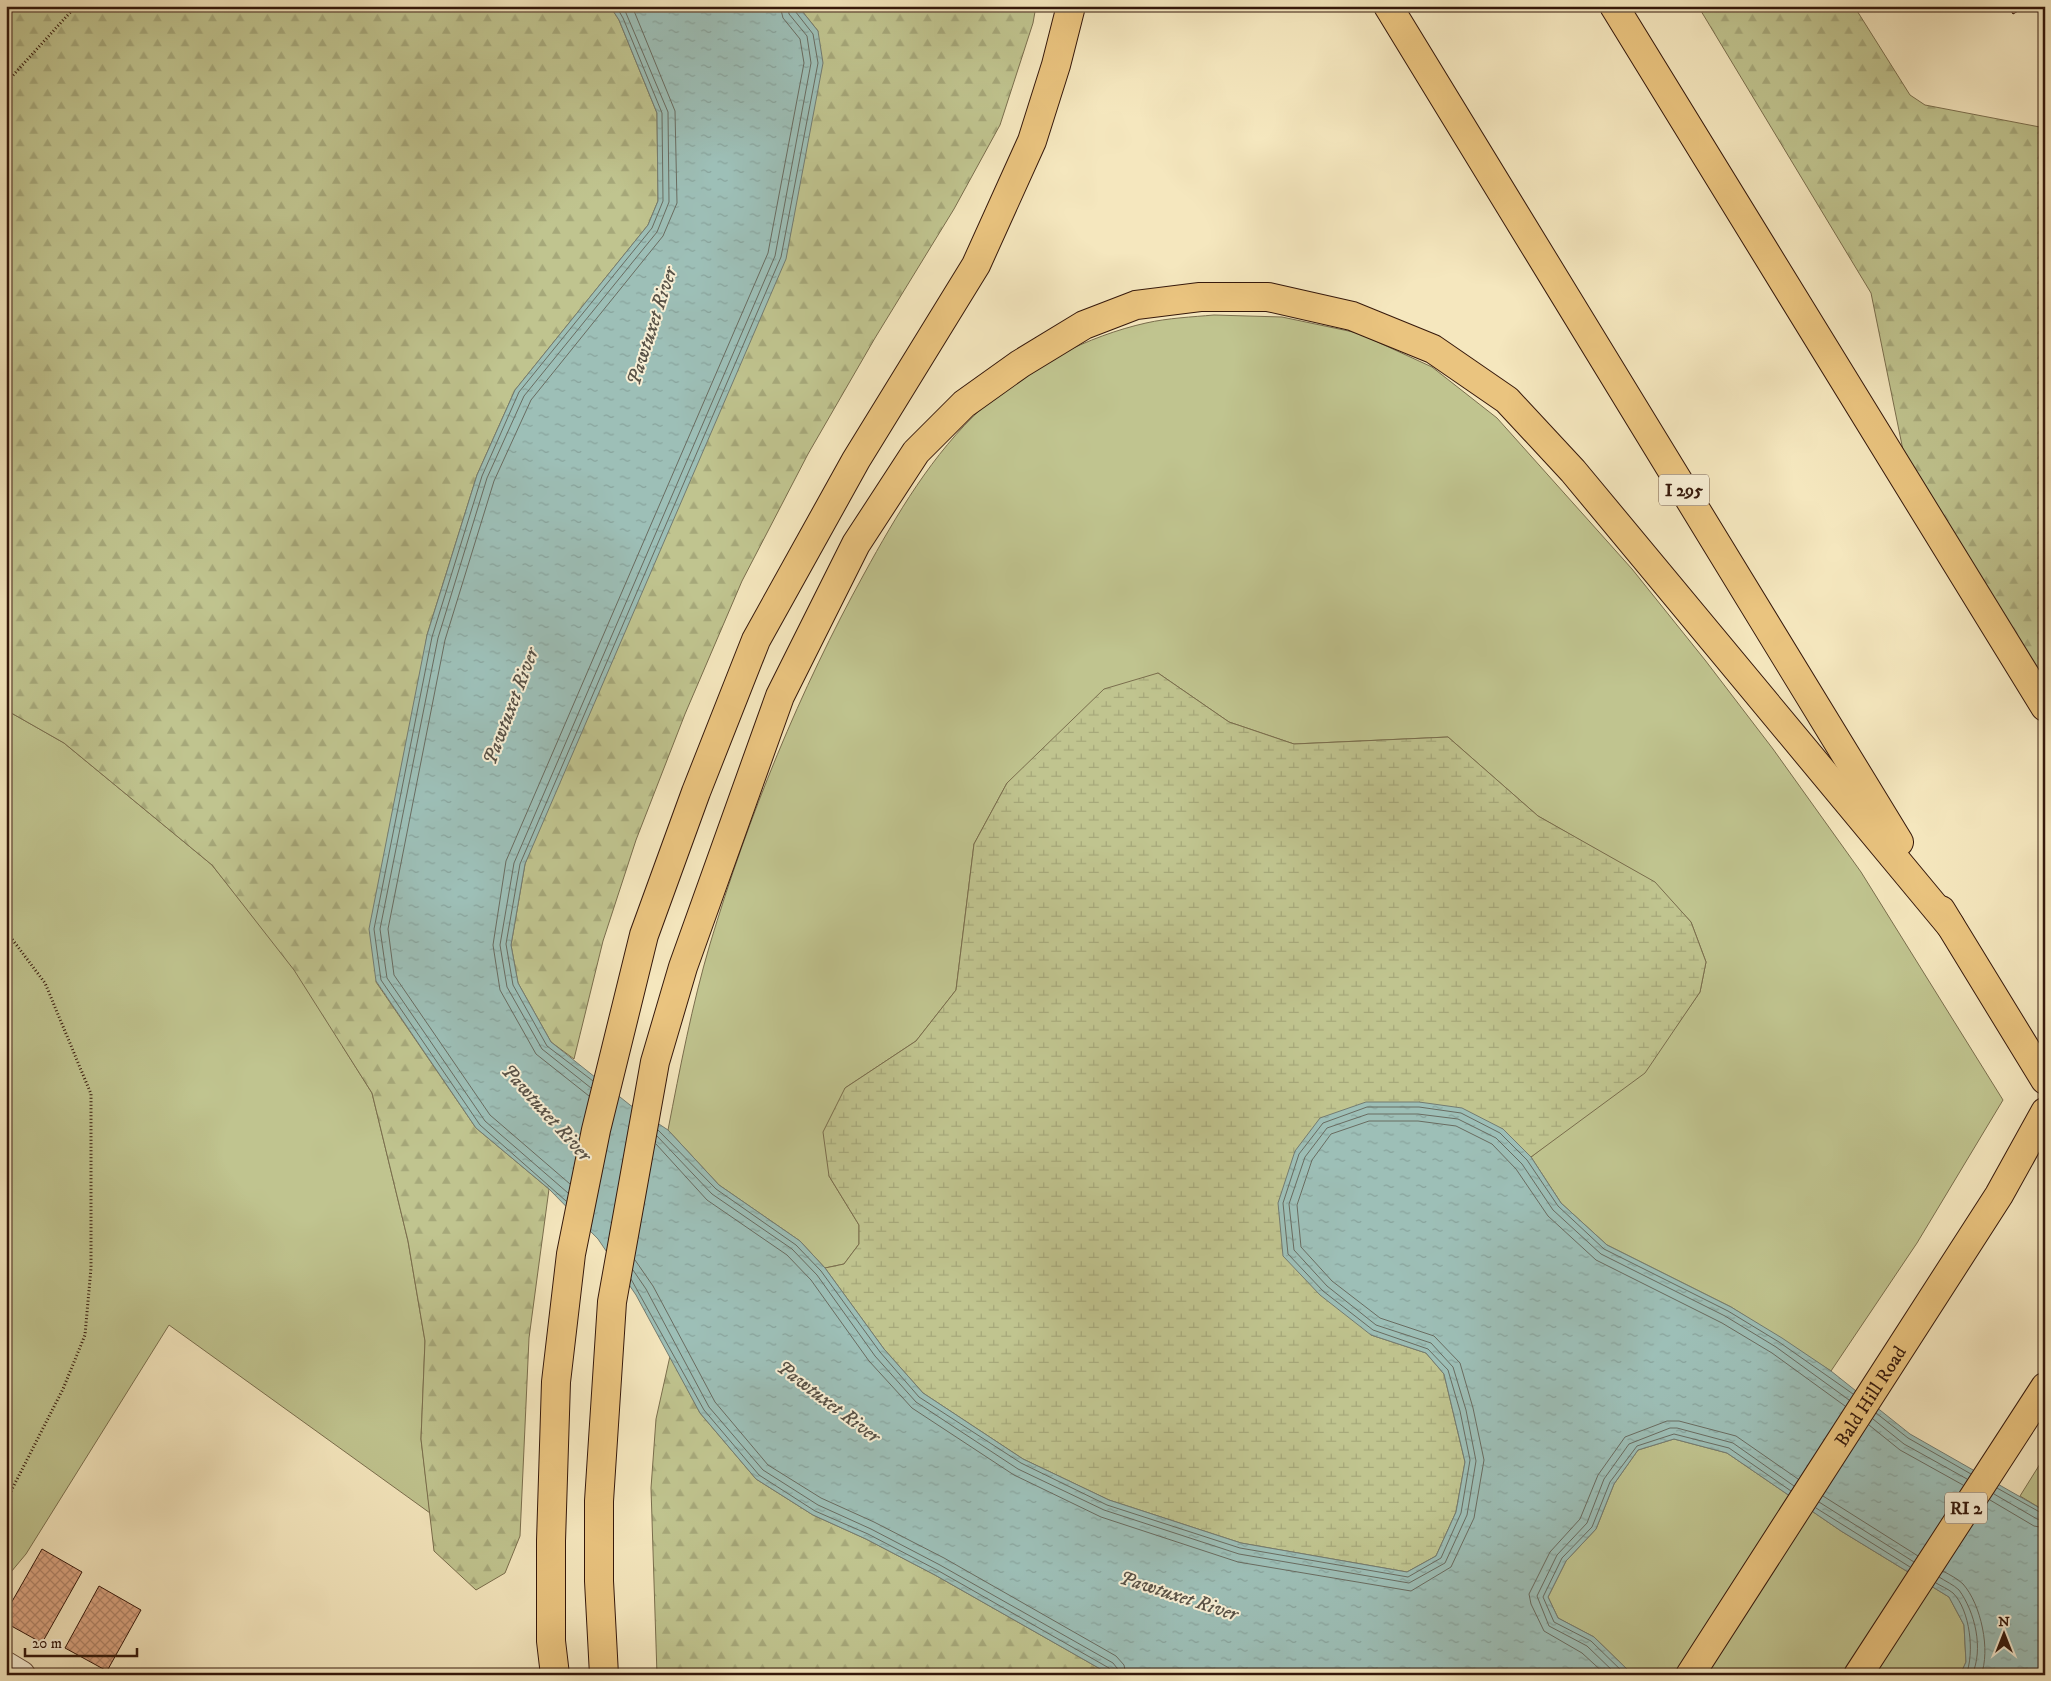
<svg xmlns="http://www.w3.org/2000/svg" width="2051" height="1681" font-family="'IM FELL DW Pica',serif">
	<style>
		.green { fill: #c0c48f; stroke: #7a6e4d }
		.forest { fill: url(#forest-firs); stroke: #7a6e4d }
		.wetland { fill: url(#wetland-marsh); stroke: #7a6e4d }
		.water { fill: url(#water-ripples); stroke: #737c72 }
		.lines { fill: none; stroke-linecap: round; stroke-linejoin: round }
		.shore { stroke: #696c61; stroke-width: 1 }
		.building { fill: url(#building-cross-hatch); stroke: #35180b }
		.street-casing { stroke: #654c38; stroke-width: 30 }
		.primary-casing { stroke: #35180b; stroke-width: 30 }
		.highway-casing { stroke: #35180b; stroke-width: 30 }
		.path { stroke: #35180b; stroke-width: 3; stroke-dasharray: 1 2.5; stroke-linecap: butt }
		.street { stroke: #f8efd5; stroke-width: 28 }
		.primary { stroke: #eac47f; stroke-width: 28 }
		.highway { stroke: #eac47f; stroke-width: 28 }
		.labels { text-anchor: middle; stroke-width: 4; stroke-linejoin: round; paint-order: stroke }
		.shield { fill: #f8efd5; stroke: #705848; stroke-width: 1 }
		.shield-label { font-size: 18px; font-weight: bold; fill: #35180b }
		.street-label { font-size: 19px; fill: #35180b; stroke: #f8efd5 }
		.water-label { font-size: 20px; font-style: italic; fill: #595247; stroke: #f8efd5 }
	</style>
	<defs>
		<pattern id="forest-firs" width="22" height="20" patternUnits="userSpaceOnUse" patternTransform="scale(1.25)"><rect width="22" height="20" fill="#c0c48f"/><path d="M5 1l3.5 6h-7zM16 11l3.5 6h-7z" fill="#a6a87a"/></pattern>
		<pattern id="wetland-marsh" width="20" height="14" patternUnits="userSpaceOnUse" patternTransform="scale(1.25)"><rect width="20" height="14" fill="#c0c48f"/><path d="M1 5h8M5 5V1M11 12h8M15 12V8" fill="none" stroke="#a6a87a"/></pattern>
		<pattern id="water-ripples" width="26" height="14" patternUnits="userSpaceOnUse" patternTransform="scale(1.25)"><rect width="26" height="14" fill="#9dbfb7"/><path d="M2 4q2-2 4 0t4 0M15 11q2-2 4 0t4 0" fill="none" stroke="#88a39c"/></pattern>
		<pattern id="building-cross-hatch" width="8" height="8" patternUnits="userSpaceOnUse" patternTransform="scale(1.25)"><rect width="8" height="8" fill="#dba582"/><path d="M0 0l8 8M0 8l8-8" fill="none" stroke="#b28569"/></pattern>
	</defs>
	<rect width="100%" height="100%" fill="#f5e7be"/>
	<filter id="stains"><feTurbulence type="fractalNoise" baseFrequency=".004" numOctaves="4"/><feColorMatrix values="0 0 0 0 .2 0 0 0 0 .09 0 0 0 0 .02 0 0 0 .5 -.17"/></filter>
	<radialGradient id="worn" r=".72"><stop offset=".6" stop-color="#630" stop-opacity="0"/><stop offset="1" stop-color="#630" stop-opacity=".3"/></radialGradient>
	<g class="green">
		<path d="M1214,315L1282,317L1358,333L1432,367L1497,418L1632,569L1705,660L1773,749L1861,872L2003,1100L1917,1243L1831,1371L1731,1307L1607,1245L1561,1203L1531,1157L1576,1122L1675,1028L1700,992L1706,962L1691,922L1655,883L1538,816L1448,737L1294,744L1229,722L1158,673L1007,783L974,844L956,990L916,1041L845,1088L829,1176L859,1225V1244L844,1264L825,1268L800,1241L719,1185L668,1130C680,1068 692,1005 710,944C748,817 800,690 864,574C897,514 932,454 983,407C1027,367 1088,336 1146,323C1168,318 1192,317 1214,315Z"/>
		<path d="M6,710L64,743L212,865L255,919L374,998L343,1047L372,1093L408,1241L425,1341L421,1439L430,1513L169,1325L26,1554L6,1578Z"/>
		<path d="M1674,1439L1727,1453L1841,1531L1949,1597L1964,1625L1966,1662L1960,1675H1633L1594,1637L1558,1618L1548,1597L1566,1561L1596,1529L1614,1484L1638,1450Z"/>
		<path d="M2045,1456V1511L2020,1496Z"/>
	</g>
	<g class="forest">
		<path d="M6,6H610L619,20L657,113L658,201L648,225L515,390L477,475L427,635L376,982L476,1128L549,1189L529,1338L520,1536L505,1573L476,1590L434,1551L421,1439L425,1341L408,1241L372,1093L294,970L212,865L64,743L6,710Z"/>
		<path d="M798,6H1036L1033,23L1000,125L954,209L875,338L808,454L742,581L685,714L636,840L603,941L574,1059L551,1042L518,983L511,945L525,864L818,31Z"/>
		<path d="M1698,6H1854L1910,95L1925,105L2045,128V698L1905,460L1871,293Z"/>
		<path d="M670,1356L700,1413L756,1479L813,1515L866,1539L935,1575L1111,1675H657L651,1488L656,1419Z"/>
	</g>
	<path class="wetland" d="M1158,673L1229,722L1294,744L1448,737L1538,816L1655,882L1691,922L1706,962L1700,992L1645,1073L1531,1157L1503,1129L1419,1102L1371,1335L1426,1353L1444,1374L1465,1462L1456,1512L1436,1556L1407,1572L1241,1543L1109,1500L1023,1459L923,1393L884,1349L825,1268L844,1264L859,1244V1225L829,1176L823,1132L845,1088L916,1041L956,990L974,844L1007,783L1104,689Z"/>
	<path class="water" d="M610,6H798L818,31L823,63L786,259L525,864L511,945L518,983L551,1042L630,1105L668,1130L719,1185L800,1241L825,1268L884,1349L923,1393L1023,1459L1109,1500L1241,1543L1407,1572L1436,1556L1456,1512L1465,1462L1444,1374L1426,1353L1371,1335L1320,1295L1283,1256L1278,1203L1295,1151L1320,1118L1366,1102H1419L1462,1108L1503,1129L1531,1157L1561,1203L1607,1245L1731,1307L1782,1338L1831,1371L1910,1434L2045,1511V1675H1960L1966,1662L1964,1625L1949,1597L1841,1531L1727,1453L1674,1439L1638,1450L1614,1484L1596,1529L1566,1561L1548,1597L1558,1618L1594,1637L1633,1675H1111L935,1575L866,1539L813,1515L756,1479L700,1413L636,1295L598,1239L549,1189L476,1128L376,981L369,929L427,635L477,475L515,390L648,225L658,201L657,113L619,20Z"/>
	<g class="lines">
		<g class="shore">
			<path d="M593,1081L547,1046L513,985L506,944L520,864L781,257L818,63L813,34L795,11L794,6"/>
			<path d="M591,1088L542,1049L507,987L500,945L514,863L775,256L811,63L807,36L789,14L788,6"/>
			<path d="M589,1096L536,1054L500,990L493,945L506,861L768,253L804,63L800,39L783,18L780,6"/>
			<path d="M658,1130L716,1189L796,1245L821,1271L880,1352L919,1397L1021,1463L1107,1505L1240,1548L1408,1577L1441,1558L1461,1513L1470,1460L1460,1411L1448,1370L1428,1349L1373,1330L1323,1291L1288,1254L1283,1203L1299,1154L1323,1123L1367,1107H1419L1461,1113L1500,1133L1527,1160L1558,1206L1604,1249L1728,1311L1779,1342L1853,1394"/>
			<path d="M657,1136L712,1194L792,1249L817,1275L875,1356L916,1402L1018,1469L1104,1510L1239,1554L1409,1583L1445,1563L1467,1515L1476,1461L1466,1410L1453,1367L1431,1343L1376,1325L1327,1286L1294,1250L1289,1204L1305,1157L1327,1128L1368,1114H1418L1458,1119L1496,1138L1522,1164L1553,1210L1601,1254L1725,1316L1776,1347L1849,1400"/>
			<path d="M656,1144L707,1200L787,1255L811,1280L869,1361L912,1408L1014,1475L1101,1517L1238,1562L1411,1591L1451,1567L1474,1518L1484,1460L1473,1408L1460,1363L1434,1336L1380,1318L1332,1281L1301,1247L1297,1205L1312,1160L1331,1134L1369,1121H1418L1456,1126L1492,1144L1516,1169L1548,1216L1596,1260L1722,1323L1772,1353L1845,1406"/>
			<path d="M570,1184L490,1115L394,975L388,929L445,640L494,481L531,400L663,236L677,203L675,111L632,6"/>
			<path d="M568,1193L485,1121L387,978L380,929L438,638L487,478L524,396L657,232L669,202L668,112L623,6"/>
			<path d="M566,1201L480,1125L381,980L374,929L432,637L482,476L519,392L652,228L663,201L662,113L623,18L616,6"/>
			<path d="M635,1260L653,1286L715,1402L768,1465L821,1498L874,1522L944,1558L1116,1656L1124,1665L1126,1675"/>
			<path d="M633,1270L646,1289L709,1407L763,1470L818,1505L871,1529L940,1565L1113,1663L1117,1668L1119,1675"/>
			<path d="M631,1279L704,1410L759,1475L815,1511L868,1534L937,1570L1109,1668L1112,1675"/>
			<path d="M1876,1413L1908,1438L1971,1474"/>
			<path d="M1873,1419L1904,1444L1967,1479"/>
			<path d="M1869,1425L1900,1450L1963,1485"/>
			<path d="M1997,1488L2045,1515"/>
			<path d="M1994,1494L2037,1519L2045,1521"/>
			<path d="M1823,1496L1918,1556"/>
			<path d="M1990,1500L2034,1526L2045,1528"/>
			<path d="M1819,1502L1914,1562"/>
			<path d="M1816,1508L1910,1567"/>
			<path d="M1943,1571C1950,1575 1958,1579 1963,1584C1981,1604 1991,1651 1981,1675"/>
			<path d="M1939,1577C1945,1581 1954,1585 1959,1590C1975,1612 1984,1649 1972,1675"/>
			<path d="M1936,1583C1941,1586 1948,1589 1953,1593C1970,1610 1975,1653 1966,1675"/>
			<path d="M1606,1675L1582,1653L1544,1631L1531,1604L1529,1594L1550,1552L1580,1519L1598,1475L1625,1437L1667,1421H1679L1736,1436L1798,1479"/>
			<path d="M1617,1675L1587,1646L1549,1626L1537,1596L1557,1555L1587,1523L1604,1479L1629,1444L1670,1428H1677L1733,1443L1794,1486"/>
			<path d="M1626,1675L1591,1641L1554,1622L1543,1597L1562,1558L1592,1527L1610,1482L1637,1446L1674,1434L1729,1448L1791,1491"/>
		</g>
	</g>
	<g class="building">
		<path d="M2008,6H2027L2013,14Z"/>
		<path d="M42,1549L82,1572L42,1643L6,1623V1612Z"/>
		<path d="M99,1586L141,1610L107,1671L65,1648Z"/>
	</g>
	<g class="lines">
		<defs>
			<path id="street" d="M6,1666L21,1675"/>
			<g id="primary">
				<path id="s1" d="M1690,1675L1999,1195L2045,1112"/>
				<path d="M1858,1675L2045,1387"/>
			</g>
			<g id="highway">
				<path d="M1388,6L1899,842"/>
				<path d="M1614,6L2045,707"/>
				<path d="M1941,910L2045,1080"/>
				<path d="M555,1675L551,1641V1541L556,1382L571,1254L596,1130L644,935L696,792L756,640L856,460L976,265L1032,141L1056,65L1071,6"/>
				<path d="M604,1675L599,1581V1501L612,1302L655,1062L683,967L780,696L856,544L916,452L964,404L1020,364L1084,325L1136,305L1200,297H1268L1352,316L1433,349L1507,400L1573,471L1950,925"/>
			</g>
		</defs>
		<use href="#street" class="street-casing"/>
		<use href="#primary" class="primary-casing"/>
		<use href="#highway" class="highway-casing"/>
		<g class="path">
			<path d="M6,83L76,6"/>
			<path d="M6,931L45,983L91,1094V1268L85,1335L63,1389L6,1501"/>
		</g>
		<use href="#street" class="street"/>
		<use href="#primary" class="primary"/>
		<use href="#highway" class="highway"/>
	</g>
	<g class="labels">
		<g class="shield">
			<rect x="1659" y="474.5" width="50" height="31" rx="4"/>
			<rect x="1945" y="1492.5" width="42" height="31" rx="4"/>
		</g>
		<g class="shield-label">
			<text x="1684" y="496">I 295</text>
			<text x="1966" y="1514">RI 2</text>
		</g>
		<g class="street-label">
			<text dy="7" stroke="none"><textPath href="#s1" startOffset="332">Bald Hill Road</textPath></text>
		</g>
		<g class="water-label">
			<text transform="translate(651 326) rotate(-72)" y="7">Pawtuxet River</text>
			<text transform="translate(510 706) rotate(-69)" y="7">Pawtuxet River</text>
			<text transform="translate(547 1112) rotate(48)" y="7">Pawtuxet River</text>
			<text transform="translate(829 1401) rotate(37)" y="7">Pawtuxet River</text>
			<text transform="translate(1179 1595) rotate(18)" y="7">Pawtuxet River</text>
		</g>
	</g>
	<rect width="2051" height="1681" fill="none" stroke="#f5e7be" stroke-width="25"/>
	<rect x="8" y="8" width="2036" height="1666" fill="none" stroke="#35180b" stroke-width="2.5"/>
	<rect x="12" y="12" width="2026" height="1656" fill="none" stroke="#35180b"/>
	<g transform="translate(2004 1634)" stroke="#f8efd5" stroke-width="4" paint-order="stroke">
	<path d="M0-4L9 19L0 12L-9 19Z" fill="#35180b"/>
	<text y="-8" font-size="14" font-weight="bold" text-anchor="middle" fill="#35180b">N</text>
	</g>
	<path d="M25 1648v8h112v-8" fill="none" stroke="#35180b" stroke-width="2.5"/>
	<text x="32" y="1648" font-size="15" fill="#35180b" stroke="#f8efd5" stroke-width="4" paint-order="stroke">20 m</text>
	<rect width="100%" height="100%" filter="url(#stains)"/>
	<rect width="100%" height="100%" fill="url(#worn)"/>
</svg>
